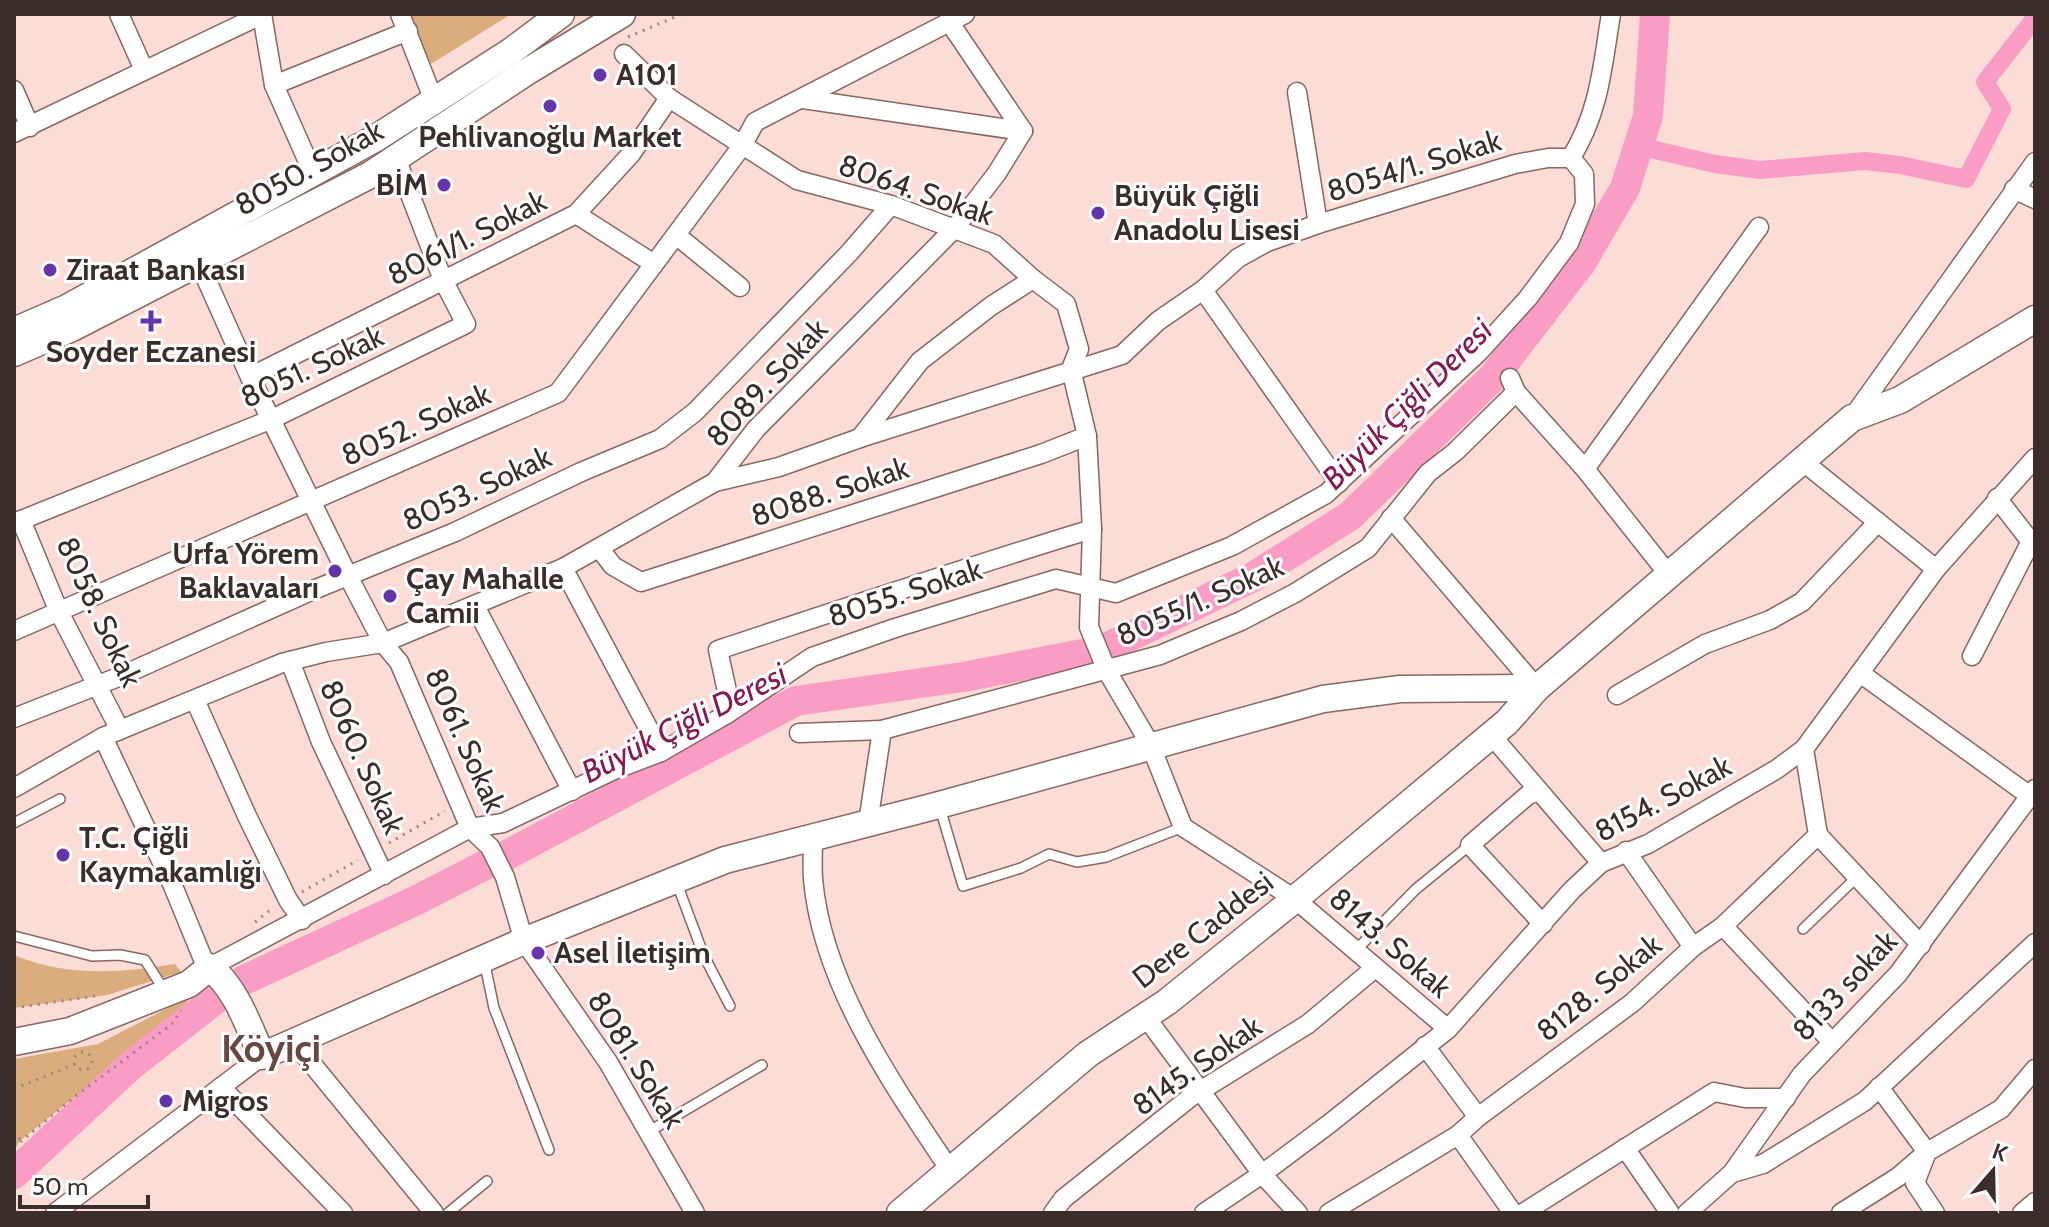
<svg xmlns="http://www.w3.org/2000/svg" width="2049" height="1227" font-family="Cabin,sans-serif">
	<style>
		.green { fill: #dbac7c }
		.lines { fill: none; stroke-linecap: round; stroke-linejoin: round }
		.canal { stroke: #fa9dc4; stroke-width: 18 }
		.river { stroke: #fa9dc4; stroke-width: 30 }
		.lane-casing { stroke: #886761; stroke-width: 12 }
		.street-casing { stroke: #886761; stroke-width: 21 }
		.secondary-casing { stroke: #886761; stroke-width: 29 }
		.path { stroke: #9c8581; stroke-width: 3; stroke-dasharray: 2 6; stroke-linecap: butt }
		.lane { stroke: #fff; stroke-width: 9 }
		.street { stroke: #fff; stroke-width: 18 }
		.secondary { stroke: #fff; stroke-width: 26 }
		.poi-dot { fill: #6533aa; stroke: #fff; stroke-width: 3 }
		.labels { text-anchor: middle; stroke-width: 6; stroke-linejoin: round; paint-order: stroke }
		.poi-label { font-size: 30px; font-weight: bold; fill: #3b2d2a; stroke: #fff; text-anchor: start }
		.street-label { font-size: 30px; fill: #3b2d2a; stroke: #fff }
		.water-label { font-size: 32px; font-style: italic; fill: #851b53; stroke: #fff }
		.district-label { font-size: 38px; font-weight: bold; fill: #674842; stroke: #fff }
	</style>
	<rect width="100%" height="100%" fill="#fcdcd7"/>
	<g class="green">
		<path d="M408,14H511L431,64Z"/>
		<path d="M14,955C64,977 122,973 175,964L181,972L107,995L14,1008Z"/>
		<path d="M191,996L172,1024L77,1095L21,1140L14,1150V1059L98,1044Z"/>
	</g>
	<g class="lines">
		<path class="canal" d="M1638,146L1715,164L1760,170L1865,161L1900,165L1966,179L2002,109L1985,82L2035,18"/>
		<g class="river">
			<path d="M1110,646L1253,577L1350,516L1494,376L1581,263L1625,188L1648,116L1655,14"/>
			<path d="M507,855L796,701L963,677L1093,652"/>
			<path d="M244,980L415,901L487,864"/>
			<path d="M14,1174L129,1067L217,998"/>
		</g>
		<defs>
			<g id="lane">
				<path d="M940,808L963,886L1021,868L1049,854L1077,862L1106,857L1183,827"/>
				<path d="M14,823L60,799"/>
				<path d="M676,881L704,956L730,1006"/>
				<path d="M1803,929L1857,877"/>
				<path d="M14,936L92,956L120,955L145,960L164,990"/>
				<path d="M1356,950L1416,889L1470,845"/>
				<path d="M484,960L494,1008L549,1150"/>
				<path d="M648,1132L762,1065"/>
				<path d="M448,1213L487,1181"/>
			</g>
			<g id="street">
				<path d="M119,14L144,70"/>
				<path d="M262,14L274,85L313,173"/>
				<path d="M400,14L434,101"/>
				<path d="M624,54L669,98L797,180L891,205L994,244L1033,279L1066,304L1079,349L1071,369L1087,436L1092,529L1089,627L1107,671L1150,744L1183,827L1295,899L1448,1029"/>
				<path d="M274,85L408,31"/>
				<path d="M14,90L30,127"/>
				<path d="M1297,92L1318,224"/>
				<path d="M803,99L1023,131"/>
				<path d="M14,133L263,14"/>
				<path d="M2014,189L2035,199"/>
				<path d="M576,214L654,264"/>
				<path d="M676,235L740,287"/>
				<path d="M199,263L250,377L348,576L383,643L399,662L470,828L490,847L505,877L524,941L608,1062L695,1213"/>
				<path d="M1203,290L1339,483"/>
				<path d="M250,377L576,214L631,154L669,98"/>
				<path d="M1510,378L1516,392L1585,469L1669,575"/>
				<path d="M1852,418L2035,162"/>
				<path d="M860,438L1122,355L1158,321L1203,290L1238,258L1267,242L1318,224L1515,164L1548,158H1571C1600,110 1602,68 1611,14"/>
				<path d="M1801,460L1936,569"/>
				<path d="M1585,469L1759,227"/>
				<path d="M715,482L779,467L860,438L920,361L991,306L1033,279"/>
				<path d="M1997,498L2035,547"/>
				<path d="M1391,518L1537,688"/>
				<path d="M21,520L59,612L120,730"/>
				<path d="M14,523L272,419L466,324L443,280L396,158"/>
				<path d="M600,549L613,566L641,582L1041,454L1087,436"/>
				<path d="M563,568L661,752"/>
				<path d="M475,606L572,791"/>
				<path d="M14,631L558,393L742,146L755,122L965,14"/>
				<path d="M1972,656L2030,543"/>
				<path d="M290,661L321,742L384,875"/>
				<path d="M1860,673L2030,796"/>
				<path d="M1617,695L1705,644L1770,620L1802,602L1878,522"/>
				<path d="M195,700L247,816L288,900L302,920"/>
				<path d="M727,714V691L718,650C842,609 967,567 1092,529"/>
				<path d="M14,718L121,676L311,591L455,532L581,472L660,439L695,412L849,253L891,205"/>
				<path d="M799,733L882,730"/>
				<path d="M1492,736L1601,863"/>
				<path d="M103,737L173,886L203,959L210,967L470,828L503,823L614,770L661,752L727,714L812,657L895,628L1056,579L1116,593L1232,546L1326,494L1479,352L1528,298L1569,243L1585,204L1584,174L1571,158"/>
				<path d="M14,788L103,737L282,663L326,652L383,643L563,568L715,482L756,429L955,228L997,173L1023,131L950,23"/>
				<path d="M1539,791L1528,795L1470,845L1543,924"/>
				<path d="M868,823L882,730L1160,655L1241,621L1295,593L1368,548L1428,473L1455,452L1516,392"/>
				<path d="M1818,835L1921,945"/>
				<path d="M813,837C813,851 812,865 813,879C822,984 893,1085 950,1170"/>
				<path d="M1626,851L1693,947"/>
				<path d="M1723,926L1831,1041"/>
				<path d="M1145,1016L1262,1174L1298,1213"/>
				<path d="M294,1042L434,1213"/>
				<path d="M1425,1046L1478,1117"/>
				<path d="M221,1087L343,1213"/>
				<path d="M1458,1135L1513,1213"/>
				<path d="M1625,1148L1670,1213"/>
				<path d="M1732,1173L1763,1164L1865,1101L2035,943"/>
				<path d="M55,1213L262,1056"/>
				<path d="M1053,1213L1063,1199L1192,1096L1308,1024L1375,968"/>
				<path d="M1204,1213L1262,1174L1329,1124L1448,1029L1572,890L1601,863L1648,844L1777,769L1804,749L1936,569L2035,458"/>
				<path d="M1329,1213L1458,1135L1478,1117L1632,1003L1693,947L1723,926L1818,835L1804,749"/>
				<path d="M1523,1213L1714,1092L1745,1098H1786"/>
				<path d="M1687,1213L1732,1173L1802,1074L1898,974L2035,789"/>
				<path d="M1841,1213L1898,1177L1927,1152L1879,1087"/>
				<path d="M1935,1213L1915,1183L1927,1152L2001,1109L2035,1069"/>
				<path d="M2022,1213L2035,1202"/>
			</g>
			<g id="secondary">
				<path d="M14,331L67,308L376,138L510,52L561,14"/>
				<path d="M14,353L72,328L370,175L528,71L622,14"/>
				<path d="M14,1042L70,1031L189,984L210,967C237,990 248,1025 262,1056L524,941L725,860L939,805L1323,699L1400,689L1537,688"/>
				<path d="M900,1213L1088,1054L1167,1002L1295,899L1507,722L1537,688L1852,418L1900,400L2035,319"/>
			</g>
		</defs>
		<use href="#lane" class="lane-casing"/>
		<use href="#street" class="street-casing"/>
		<use href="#secondary" class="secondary-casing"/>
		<g class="path">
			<path d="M628,37L682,14"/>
			<path d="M389,843L445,811"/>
			<path d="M302,892L358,860"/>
			<path d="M255,922L274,907"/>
			<path d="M14,1008L95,996"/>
			<circle cx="83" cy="1061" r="9"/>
			<path d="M14,1089L75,1064"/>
			<path d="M14,1131L21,1141"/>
			<path d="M14,1147L77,1095L172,1024L181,1010"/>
			<path d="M28,1213L38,1206"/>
		</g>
		<use href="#lane" class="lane"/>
		<use href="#street" class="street"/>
		<use href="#secondary" class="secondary"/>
	</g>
	<g class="poi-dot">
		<circle cx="600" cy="75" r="8"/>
		<circle cx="550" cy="106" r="8"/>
		<circle cx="444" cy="185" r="8"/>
		<circle cx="1098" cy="213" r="8"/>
		<circle cx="50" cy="270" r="8"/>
		<path d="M147 309h8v8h8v8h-8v8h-8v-8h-8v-8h8z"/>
		<circle cx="335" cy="571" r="8"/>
		<circle cx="390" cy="596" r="8"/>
		<circle cx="63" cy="855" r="8"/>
		<circle cx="538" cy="953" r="8"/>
		<circle cx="166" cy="1101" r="8"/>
	</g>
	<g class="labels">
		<g class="poi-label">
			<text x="616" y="85">A101</text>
			<text x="550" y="147" text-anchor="middle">Pehlivanoğlu Market</text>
			<text x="428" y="195" text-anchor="end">BİM</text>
			<text x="1114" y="206">Büyük Çiğli<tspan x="1114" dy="34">Anadolu Lisesi</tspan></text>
			<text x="66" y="280">Ziraat Bankası</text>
			<text x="151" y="362" text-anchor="middle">Soyder Eczanesi</text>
			<text x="319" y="564" text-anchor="end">Urfa Yörem<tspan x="319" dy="34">Baklavaları</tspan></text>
			<text x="406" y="589">Çay Mahalle<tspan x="406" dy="34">Camii</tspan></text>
			<text x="79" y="848">T.C. Çiğli<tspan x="79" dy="34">Kaymakamlığı</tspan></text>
			<text x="554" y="963">Asel İletişim</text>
			<text x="182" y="1111">Migros</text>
		</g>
		<g class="street-label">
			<text transform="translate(1414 166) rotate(-17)" y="10">8054/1. Sokak</text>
			<text transform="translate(309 168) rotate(-29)" y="10">8050. Sokak</text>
			<text transform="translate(916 190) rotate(19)" y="10">8064. Sokak</text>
			<text transform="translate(467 238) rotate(-27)" y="10">8061/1. Sokak</text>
			<text transform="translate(312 367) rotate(-25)" y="10">8051. Sokak</text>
			<text transform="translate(767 383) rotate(-47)" y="10">8089. Sokak</text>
			<text transform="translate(416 425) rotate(-24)" y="10">8052. Sokak</text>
			<text transform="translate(477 489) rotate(-25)" y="10">8053. Sokak</text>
			<text transform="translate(830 492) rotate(-18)" y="10">8088. Sokak</text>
			<text transform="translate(905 593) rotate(-18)" y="10">8055. Sokak</text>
			<text transform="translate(1200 601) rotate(-24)" y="10">8055/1. Sokak</text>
			<text transform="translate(99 612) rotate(65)" y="10">8058. Sokak</text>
			<text transform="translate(465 740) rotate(66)" y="10">8061. Sokak</text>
			<text transform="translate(362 757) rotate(66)" y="10">8060. Sokak</text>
			<text transform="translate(1663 799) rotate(-28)" y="10">8154. Sokak</text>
			<text transform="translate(1203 930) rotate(-38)" y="10">Dere Caddesi</text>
			<text transform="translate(1390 943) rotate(41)" y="10">8143. Sokak</text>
			<text transform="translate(1845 986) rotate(-47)" y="10">8133 sokak</text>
			<text transform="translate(1599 988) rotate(-39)" y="10">8128. Sokak</text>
			<text transform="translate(636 1060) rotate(58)" y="10">8081. Sokak</text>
			<text transform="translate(1197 1066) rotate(-35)" y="10">8145. Sokak</text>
		</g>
		<g class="water-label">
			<text transform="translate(1407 404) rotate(-45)" y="11">Büyük Çiğli Deresi</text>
			<text transform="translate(684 723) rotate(-27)" y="11">Büyük Çiğli Deresi</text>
		</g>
		<g class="district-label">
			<text x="271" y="1062">Köyiçi</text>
		</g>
	</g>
	<rect width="2049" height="1227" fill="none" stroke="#3b2d2a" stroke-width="32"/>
	<g transform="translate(1993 1171) rotate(20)" stroke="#ffffff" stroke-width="6" paint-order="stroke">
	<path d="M0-6L14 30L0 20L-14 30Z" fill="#3b2d2a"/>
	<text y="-12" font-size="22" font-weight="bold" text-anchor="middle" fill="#3b2d2a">K</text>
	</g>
	<path d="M20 1195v12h128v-12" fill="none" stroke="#3b2d2a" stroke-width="4"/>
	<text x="32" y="1195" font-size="24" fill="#3b2d2a" stroke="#ffffff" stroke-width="6" paint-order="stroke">50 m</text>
</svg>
